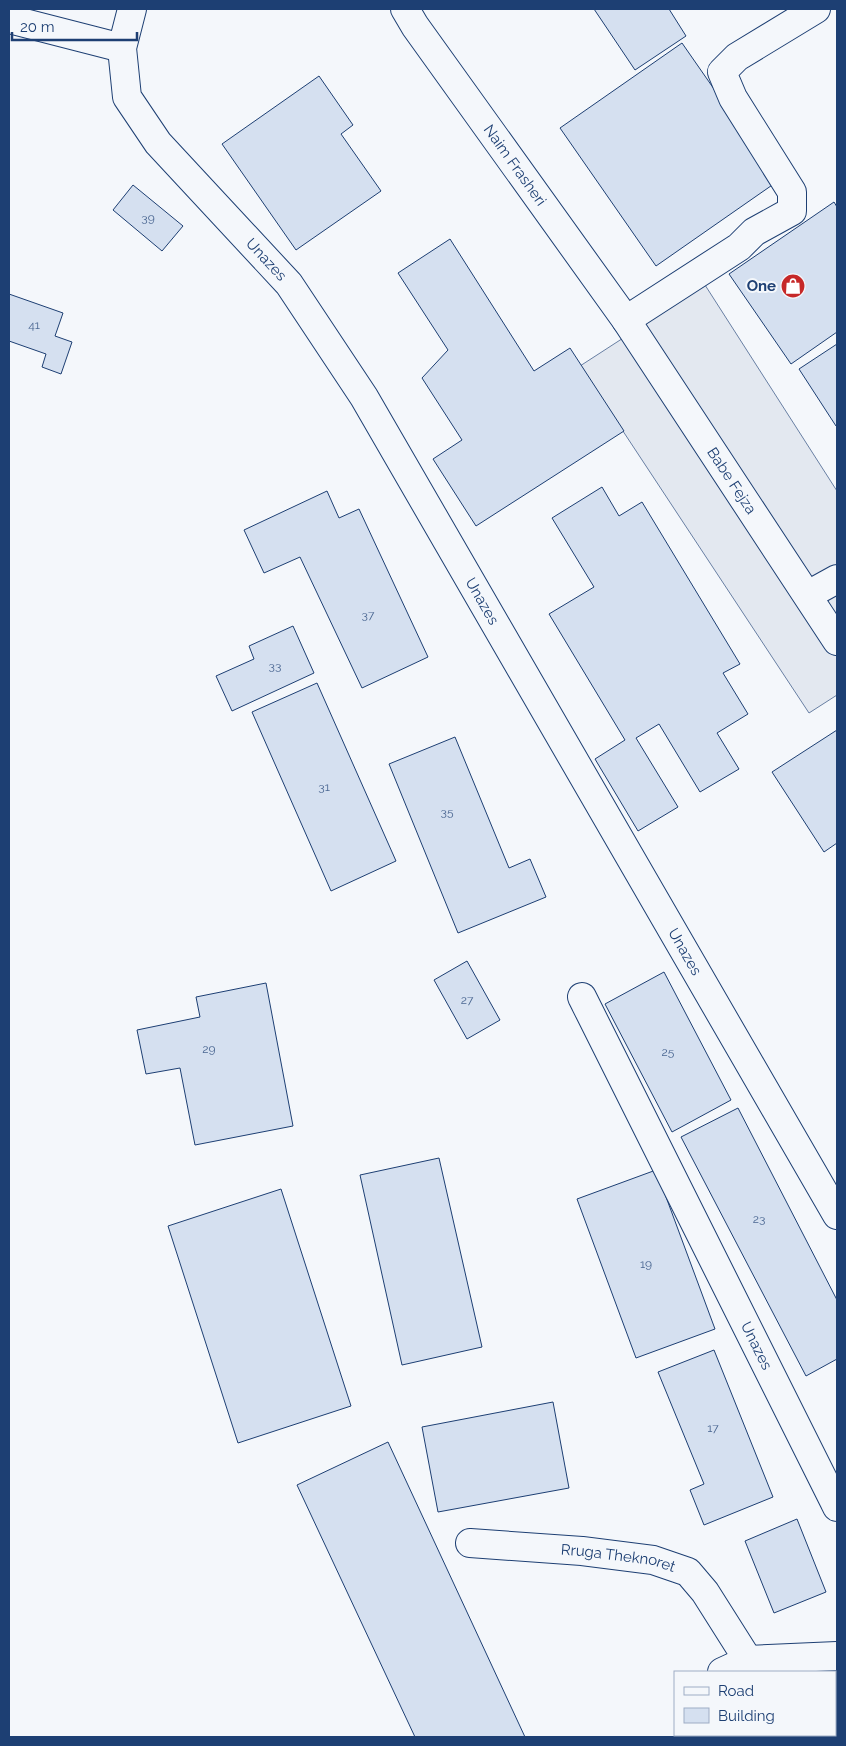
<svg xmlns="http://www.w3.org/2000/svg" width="846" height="1746" font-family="Raleway,sans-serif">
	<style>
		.parking { fill: #e3e8f0; stroke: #687fa3 }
		.building { fill: #d5e0f0; stroke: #1d3f73 }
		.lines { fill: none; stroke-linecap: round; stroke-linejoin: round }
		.pedestrian-casing { stroke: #1d3f73; stroke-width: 30 }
		.minor-casing { stroke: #1d3f73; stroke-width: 30 }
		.pedestrian { stroke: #f4f7fb; stroke-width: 28 }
		.minor { stroke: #f4f7fb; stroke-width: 28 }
		.labels { text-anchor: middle; stroke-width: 4; stroke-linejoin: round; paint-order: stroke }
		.number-label { font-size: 12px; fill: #4b6792 }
		.street-label { font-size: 15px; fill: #1d3f73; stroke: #f4f7fb }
		.poi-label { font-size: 15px; font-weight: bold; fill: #1d3f73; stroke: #f4f7fb; text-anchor: end }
	</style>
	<rect width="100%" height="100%" fill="#f4f7fb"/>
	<path class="parking" d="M705,285L837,491V695L809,713L580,366Z"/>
	<g class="building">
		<path d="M594,9H669L686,36L635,70Z"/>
		<path d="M682,43L778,181L656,266L560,128Z"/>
		<path d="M319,76L353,125L341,134L381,191L296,250L222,144Z"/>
		<path d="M133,185L183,226L162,251L113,210Z"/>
		<path d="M834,202L837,207V332L791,364L729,274Z"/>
		<path d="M450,239L534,371L570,348L624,431L476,526L433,459L462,440L422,378L448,350L398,273Z"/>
		<path d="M9,294L63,313L55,336L72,342L61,374L42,367L46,354L9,341Z"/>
		<path d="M837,344V425L836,426L799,369Z"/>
		<path d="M602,487L619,516L642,502L740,664L723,673L748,714L717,733L739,769L700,792L659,724L636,738L678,807L638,831L595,759L625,740L549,614L594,587L552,518Z"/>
		<path d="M327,491L339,518L359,509L428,657L362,688L300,557L264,573L244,530Z"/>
		<path d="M293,626L314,673L232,711L216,676L254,659L249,646Z"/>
		<path d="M317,683L396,861L331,891L252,712Z"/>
		<path d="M837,730V843L824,852L772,772Z"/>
		<path d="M455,737L509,868L530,859L546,897L458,933L389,764Z"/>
		<path d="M467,961L500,1020L467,1039L434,980Z"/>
		<path d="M664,972L731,1100L672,1132L605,1004Z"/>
		<path d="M266,983L293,1126L195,1145L180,1068L146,1074L137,1030L200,1017L196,997Z"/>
		<path d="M738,1108L837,1300V1359L806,1376L681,1137Z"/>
		<path d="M439,1158L482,1347L402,1365L360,1175Z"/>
		<path d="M656,1170L715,1329L636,1358L577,1199Z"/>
		<path d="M281,1189L351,1406L238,1443L168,1226Z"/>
		<path d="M714,1350L773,1497L704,1525L690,1490L704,1484L658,1372Z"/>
		<path d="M553,1402L569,1488L438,1512L422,1427Z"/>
		<path d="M388,1442L525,1737H415L297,1485Z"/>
		<path d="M797,1519L826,1592L774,1613L745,1541Z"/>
	</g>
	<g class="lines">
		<defs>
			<g id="pedestrian">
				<path id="s1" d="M405,9L415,26L626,320L837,641"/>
				<path d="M808,595L837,579"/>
			</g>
			<g id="minor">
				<path id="s2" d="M132,9L122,48L127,97L158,143L289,284L364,397L837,1215"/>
				<path d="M9,19L122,48"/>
				<path d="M626,320L739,247L754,232L792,211V192L733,98L722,72L737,57L816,9"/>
				<path id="s3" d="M582,997L837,1507"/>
				<path id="s4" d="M470,1543L582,1551L653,1560L688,1572L705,1592L748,1660"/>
				<path d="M722,1672L748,1660L837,1656"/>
				<path d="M690,1737V1735"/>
			</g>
		</defs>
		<use href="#pedestrian" class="pedestrian-casing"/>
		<use href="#minor" class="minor-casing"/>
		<use href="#pedestrian" class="pedestrian"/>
		<use href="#minor" class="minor"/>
	</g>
	<defs>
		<symbol id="shop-disc" viewBox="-11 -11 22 22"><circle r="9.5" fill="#c62828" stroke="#f4f7fb"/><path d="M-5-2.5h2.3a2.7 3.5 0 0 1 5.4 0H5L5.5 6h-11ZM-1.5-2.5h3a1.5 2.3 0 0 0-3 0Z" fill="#fff"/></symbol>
	</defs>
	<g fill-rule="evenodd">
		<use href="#shop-disc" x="779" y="272" width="28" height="28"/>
	</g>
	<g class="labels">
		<g class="number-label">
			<text x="148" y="222">39</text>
			<text x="34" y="329">41</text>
			<text x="368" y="619">37</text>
			<text x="275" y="670">33</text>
			<text x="324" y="791">31</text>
			<text x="447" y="816">35</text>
			<text x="467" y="1004">27</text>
			<text x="209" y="1053">29</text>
			<text x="668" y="1056">25</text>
			<text x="759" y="1223">23</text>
			<text x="646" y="1268">19</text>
			<text x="713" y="1432">17</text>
		</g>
		<g class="street-label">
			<text dy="5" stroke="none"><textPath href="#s1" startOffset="191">Naim Frasheri</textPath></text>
			<text dy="5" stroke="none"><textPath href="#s2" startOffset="304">Unazes</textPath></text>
			<text dy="5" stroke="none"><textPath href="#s1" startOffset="574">Babe Fejza</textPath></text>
			<text dy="5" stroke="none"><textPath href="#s2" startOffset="709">Unazes</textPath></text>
			<text dy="5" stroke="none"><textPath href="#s2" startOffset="1114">Unazes</textPath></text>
			<text dy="5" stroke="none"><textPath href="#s3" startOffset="390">Unazes</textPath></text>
			<text dy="5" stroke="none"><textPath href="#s4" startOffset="149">Rruga Theknoret</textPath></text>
		</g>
		<g class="poi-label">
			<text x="776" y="291">One</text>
		</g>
	</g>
	<rect width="846" height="1746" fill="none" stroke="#1d3f73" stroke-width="20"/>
	<rect x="674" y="1671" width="162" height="65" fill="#f4f7fb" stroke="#9eadc5"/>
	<rect x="684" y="1687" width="25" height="8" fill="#f4f7fb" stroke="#9eadc5"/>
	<text x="718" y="1696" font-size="15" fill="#1d3f73">Road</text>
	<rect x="684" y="1708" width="25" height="15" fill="#d5e0f0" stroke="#9eadc5"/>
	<text x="718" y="1721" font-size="15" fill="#1d3f73">Building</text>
	<path d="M12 32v8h125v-8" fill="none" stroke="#1d3f73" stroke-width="2.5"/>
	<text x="20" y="32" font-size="15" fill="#1d3f73" stroke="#f4f7fb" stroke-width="4" paint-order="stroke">20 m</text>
</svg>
